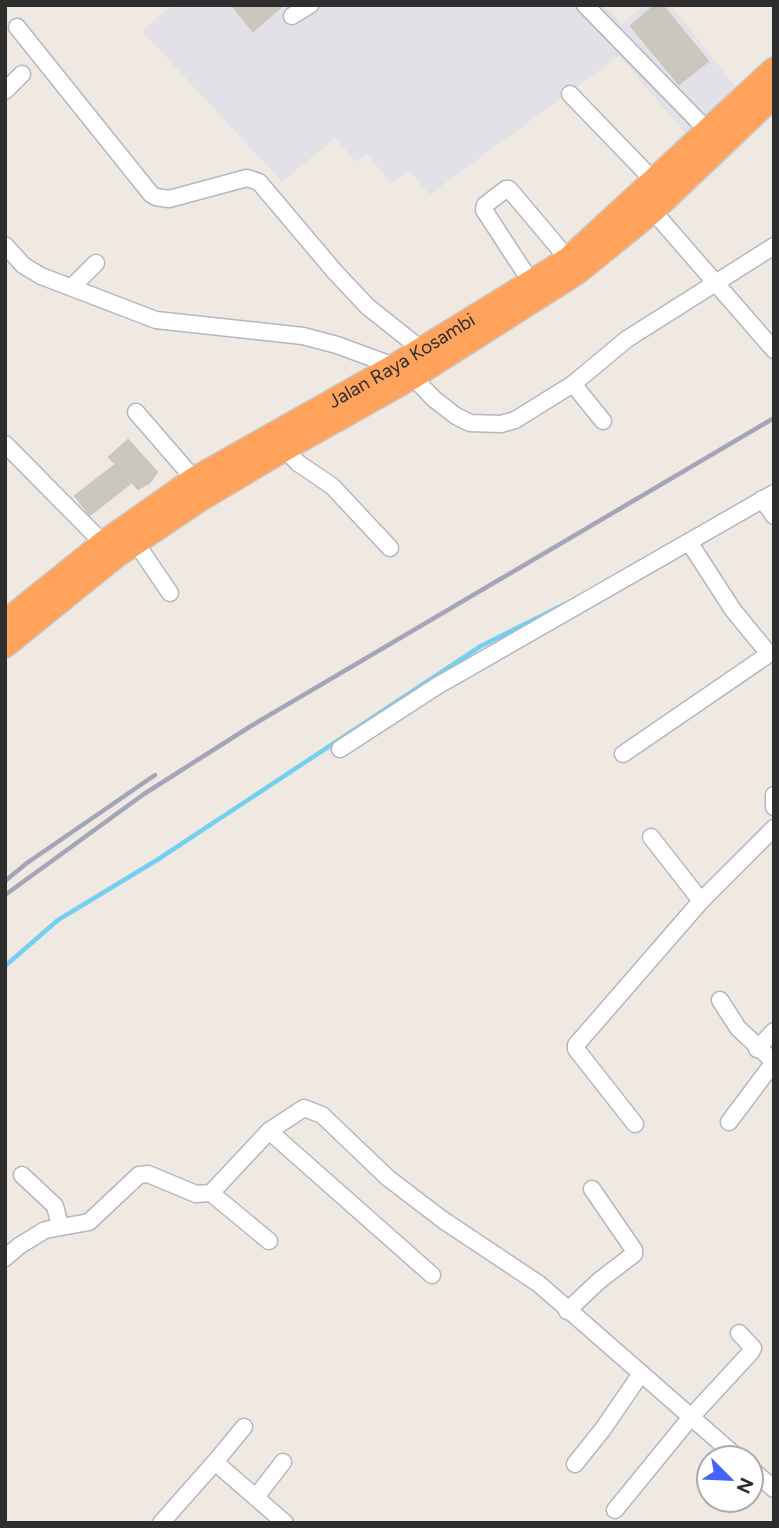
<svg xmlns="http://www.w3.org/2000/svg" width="779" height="1528" font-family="Figtree,sans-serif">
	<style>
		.industrial { fill: #e3e1e8 }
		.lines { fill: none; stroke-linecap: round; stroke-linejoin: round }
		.stream { stroke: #75cff0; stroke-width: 4.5 }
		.building { fill: #cbc7bf; stroke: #cbc5ba; stroke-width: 2 }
		.minor-casing { stroke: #b4b7c1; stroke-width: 19 }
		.highway-casing { stroke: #c9c9c9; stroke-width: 26 }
		.minor { stroke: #fff; stroke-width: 16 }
		.highway { stroke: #ffa35c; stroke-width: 23 }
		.rail { stroke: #a3a6b8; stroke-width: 4.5 }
		.labels { text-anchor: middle; stroke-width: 5; stroke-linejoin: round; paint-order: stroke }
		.street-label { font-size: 19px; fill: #2e2e2e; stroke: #fff }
	</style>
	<rect width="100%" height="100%" fill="#efe9e1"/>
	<path class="industrial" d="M172,5H604L622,24L644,5H671L738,90L687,135L619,56L429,195L411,171L391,183L367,154L356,162L335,138L282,182L142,31Z"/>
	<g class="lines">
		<path class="stream" d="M5,966L58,920L157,860L481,646L567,603"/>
	</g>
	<g class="building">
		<path d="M232,5H283L253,31Z"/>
		<path d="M655,5H662L708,61L679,84L631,26Z"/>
		<path d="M128,440L157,472L149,483L138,489L132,482L90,515L75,496L116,464L109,457Z"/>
	</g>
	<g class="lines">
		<defs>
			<g id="minor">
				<path d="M585,5L708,131"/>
				<path d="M292,16L310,5"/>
				<path d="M17,27L151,194L156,197L169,199L247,178L259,182L335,272L368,307L421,349"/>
				<path d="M5,91L22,74"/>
				<path d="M570,94L653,180"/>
				<path d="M653,211L774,350"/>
				<path d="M5,245L23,265L41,276L156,320L303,336L337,345L394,366"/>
				<path d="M531,282L484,210L485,205L506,189H509L568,259"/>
				<path d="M72,287L96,263"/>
				<path d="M413,377L434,399L456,416L470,423L501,424L515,420L573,384L627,339L774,246"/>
				<path d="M573,384L603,421"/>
				<path d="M136,412L194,479"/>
				<path d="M5,444L103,543"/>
				<path d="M285,449L298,463L332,486L390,548"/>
				<path d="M762,499L774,516"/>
				<path d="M136,543L170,593"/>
				<path d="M340,749L437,686L774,493"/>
				<path d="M623,754L769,654L733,610L689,542"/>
				<path d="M774,795V807"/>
				<path d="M651,837L701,901"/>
				<path d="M720,1000L738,1028L774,1062L729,1122"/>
				<path d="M757,1049L774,1031"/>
				<path d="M635,1124L576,1049V1045L701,901L774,828"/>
				<path d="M269,1131L432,1275"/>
				<path d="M22,1175L55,1206L60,1226"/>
				<path d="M211,1193L269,1241"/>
				<path d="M5,1258L19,1246L45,1230L89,1222L139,1175L148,1174L196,1194L211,1193L269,1131L304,1108L322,1115L388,1178L443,1220L539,1284L738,1458"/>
				<path d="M567,1311L600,1280L634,1254V1250L592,1189"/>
				<path d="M215,1462L244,1427"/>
				<path d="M575,1464L603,1429L640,1375"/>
				<path d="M751,1469L774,1489"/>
				<path d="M256,1497L283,1462"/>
				<path d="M615,1510L691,1417L751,1352L753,1348L739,1333"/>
				<path d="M161,1523L215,1462L285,1523"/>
			</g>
			<g id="highway">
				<path id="s1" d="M5,622L103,543L194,479L394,366L568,259L774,69"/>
				<path d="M5,646L115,557L201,499L285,449L413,377L578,272L653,211L774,96"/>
			</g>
		</defs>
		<use href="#minor" class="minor-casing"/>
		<use href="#highway" class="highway-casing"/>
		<use href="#minor" class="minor"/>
		<use href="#highway" class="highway"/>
		<g class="rail">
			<path d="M5,881L27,863L155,775"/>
			<path d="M5,895L144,794L251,726L774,418"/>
		</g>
	</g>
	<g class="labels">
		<g class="street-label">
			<text dy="7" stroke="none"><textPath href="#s1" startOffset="476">Jalan Raya Kosambi</textPath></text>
		</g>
	</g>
	<rect width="779" height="1528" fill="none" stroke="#2e2e2e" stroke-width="14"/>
	<g transform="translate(730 1479) rotate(114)"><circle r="33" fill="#ffffff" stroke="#ababab" stroke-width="2"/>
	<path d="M0-5L12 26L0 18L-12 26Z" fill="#4264fb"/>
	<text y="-10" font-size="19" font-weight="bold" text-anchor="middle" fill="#2e2e2e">N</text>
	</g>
</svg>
